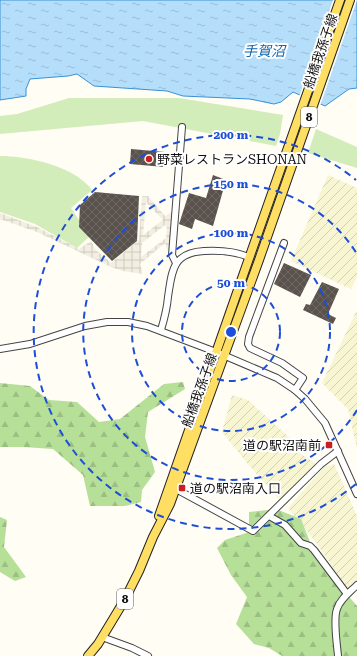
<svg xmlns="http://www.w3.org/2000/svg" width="357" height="656" font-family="'Roboto Serif','Noto Sans JP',serif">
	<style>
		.farmland { fill: url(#farmland-furrows) }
		.forest { fill: url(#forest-firs) }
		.park { fill: #d3edba }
		.plaza { fill: url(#plaza-grid); fill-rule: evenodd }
		.water { fill: url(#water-ripples); stroke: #3792d6 }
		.pier { fill: #fffdf4 }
		.building { fill: url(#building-cross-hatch) }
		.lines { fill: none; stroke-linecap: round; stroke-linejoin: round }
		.minor-casing { stroke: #444; stroke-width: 8 }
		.major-casing { stroke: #222; stroke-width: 10 }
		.minor { stroke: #fff; stroke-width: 6 }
		.major { stroke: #ffde64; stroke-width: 8 }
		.ring { fill: none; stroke: #1d4ed8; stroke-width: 2; stroke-dasharray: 7 5 }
		.poi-dot { fill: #cb1e21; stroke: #fff; stroke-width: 1.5 }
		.labels { text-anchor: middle; stroke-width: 4; stroke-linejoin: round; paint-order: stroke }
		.shield { fill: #fff; stroke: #585858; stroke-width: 1 }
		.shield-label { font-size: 12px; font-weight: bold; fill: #111 }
		.street-label { font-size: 13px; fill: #111; stroke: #fff }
		.poi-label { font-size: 13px; fill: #111; stroke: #fff; text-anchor: start }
		.water-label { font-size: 14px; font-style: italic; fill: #1064ad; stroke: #fff }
		.centre { fill: #1d4ed8; stroke: #fff; stroke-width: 2 }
		.ring-label { font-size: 12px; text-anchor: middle; font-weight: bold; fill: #1d4ed8; stroke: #fff; stroke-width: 4; stroke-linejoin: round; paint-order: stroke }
	</style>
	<defs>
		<pattern id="farmland-furrows" width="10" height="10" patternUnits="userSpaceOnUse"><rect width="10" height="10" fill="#f8f5d2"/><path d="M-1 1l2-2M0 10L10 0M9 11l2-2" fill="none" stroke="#d4d1b3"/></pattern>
		<pattern id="forest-firs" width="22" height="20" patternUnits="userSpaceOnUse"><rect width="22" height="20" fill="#b6df98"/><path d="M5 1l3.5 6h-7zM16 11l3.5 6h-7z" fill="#9bbe82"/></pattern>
		<pattern id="plaza-grid" width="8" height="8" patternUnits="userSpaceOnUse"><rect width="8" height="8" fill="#f2eee1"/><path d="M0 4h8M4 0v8" fill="none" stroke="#cecbc0"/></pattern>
		<pattern id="water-ripples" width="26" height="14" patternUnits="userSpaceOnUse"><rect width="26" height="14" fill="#b5defa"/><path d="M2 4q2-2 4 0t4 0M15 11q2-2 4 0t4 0" fill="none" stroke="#9bbdd5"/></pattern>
		<pattern id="building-cross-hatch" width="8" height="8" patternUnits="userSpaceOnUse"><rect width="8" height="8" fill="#5a524c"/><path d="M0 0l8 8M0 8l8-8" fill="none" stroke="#6d6662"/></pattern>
	</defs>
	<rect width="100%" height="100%" fill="#fffdf4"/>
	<g class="farmland">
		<path d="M328,175L357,188V277L351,289L291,261Z"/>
		<path d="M357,310V449L348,409L322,383Z"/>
		<path d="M232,395L248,400L301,448L300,453L318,465L284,505L247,463L222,432Z"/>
		<path d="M334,464L357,516V581L348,590L315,541L288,508L324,467Z"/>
	</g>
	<g class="forest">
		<path d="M183,382L185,389L148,412L145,437L155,472L142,490L141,502L125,506H90L83,475L53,449L24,447H0V383L30,386L49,400L77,402L99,422L120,419L164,384Z"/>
		<path d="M276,509L301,519L310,542L313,555L357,606V656H282L269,648L254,644L236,624L247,597L231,575L217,548L225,540L249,532V512Z"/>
		<path d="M0,517L7,520L4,547L26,577L15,581L0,572Z"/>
	</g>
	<g class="park">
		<path d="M69,98H179L283,115L280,134L276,146L143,121L0,134V116L17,114Z"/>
		<path d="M316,129L357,147V168L308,153Z"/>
		<path d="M0,156C27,156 75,166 92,190L71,208L90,236L77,248L35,224L0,212Z"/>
	</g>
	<path class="plaza" d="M142,196H148L165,216L172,212L169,251L168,252L165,243L140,264L143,274L123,271L111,267L37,232L0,219V213L37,227L79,249L91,241L96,250L111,263L139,240ZM146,202L163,220L143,235ZM165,225L167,228L166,238L141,257L142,243Z"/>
	<path class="water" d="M0,0H357V88L349,89L325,106L293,92L281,102L274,104L250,99L183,96L167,91L94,86L77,74L68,76L30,79L26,89V96L0,100Z"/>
	<path class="pier" d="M333,0H357L320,106L299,97Z"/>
	<g class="building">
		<path d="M131,149L165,152L164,167L130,164Z"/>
		<path d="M213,175L226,180L213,226L195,219L192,229L179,224L189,193L206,198Z"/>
		<path d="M95,192L139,196L137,241L112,261L79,227L80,205Z"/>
		<path d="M284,263L311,275L300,297L274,284Z"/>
		<path d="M322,282L339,289L328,314L336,318L333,324L303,310L306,304L310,305Z"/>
	</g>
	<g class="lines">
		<defs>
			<g id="minor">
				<path d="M284,243L249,337L248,344L250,348L282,363L303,378L295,390"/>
				<path d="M176,263L172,255L182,127"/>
				<path d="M161,330C164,320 167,309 168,297C172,271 172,253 204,251C220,250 234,251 249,257"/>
				<path d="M0,349L30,344L85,326L107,322H128L147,326L216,352L277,378L295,390L305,399L325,423L357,494"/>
				<path d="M176,489L253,531L321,464L338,451"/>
				<path d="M269,516L285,525L301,543L310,546L314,550L347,594"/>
				<path d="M102,637L132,648L148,656"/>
				<path d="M338,656C337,644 333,619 337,609C340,599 350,592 357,585"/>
			</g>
			<g id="major">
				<path d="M159,516L240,284L340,0"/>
				<path d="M88,656L98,644L124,601L139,571L153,537L170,504L259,260L350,0"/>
			</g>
		</defs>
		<use href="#minor" class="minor-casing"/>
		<use href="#major" class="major-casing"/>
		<use href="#minor" class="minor"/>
		<use href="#major" class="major"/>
	</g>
	<g class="ring">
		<circle cx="231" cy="332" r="49"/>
		<circle cx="231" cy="332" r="99"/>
		<path d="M357 410A148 148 0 1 1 357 254"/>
		<path d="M356 484A197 197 0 1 1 356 180"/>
	</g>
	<g class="poi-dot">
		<circle cx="149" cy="159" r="4"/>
		<rect x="325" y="441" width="8" height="8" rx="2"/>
		<rect x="178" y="484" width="8" height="8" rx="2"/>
	</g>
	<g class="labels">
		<g class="shield">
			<rect x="301" y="107" width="16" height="20" rx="3"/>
			<rect x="117" y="589" width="16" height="20" rx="3"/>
		</g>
		<g class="shield-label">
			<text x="309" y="121">8</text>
			<text x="125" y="603">8</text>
		</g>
		<g class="street-label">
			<text transform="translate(320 51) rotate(-71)" y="5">船橋我孫子線</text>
			<text transform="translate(199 390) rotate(-70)" y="5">船橋我孫子線</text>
		</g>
		<g class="poi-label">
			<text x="157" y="164">野菜レストランSHONAN</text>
			<text x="321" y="450" text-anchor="end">道の駅沼南前</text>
			<text x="190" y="493">道の駅沼南入口</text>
		</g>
		<g class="water-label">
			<text x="264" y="56">手賀沼</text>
		</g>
	</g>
	<circle cx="231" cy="332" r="6" class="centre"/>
	<g class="ring-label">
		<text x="231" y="139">200 m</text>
		<text x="231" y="188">150 m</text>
		<text x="231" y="237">100 m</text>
		<text x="231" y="287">50 m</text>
	</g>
</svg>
